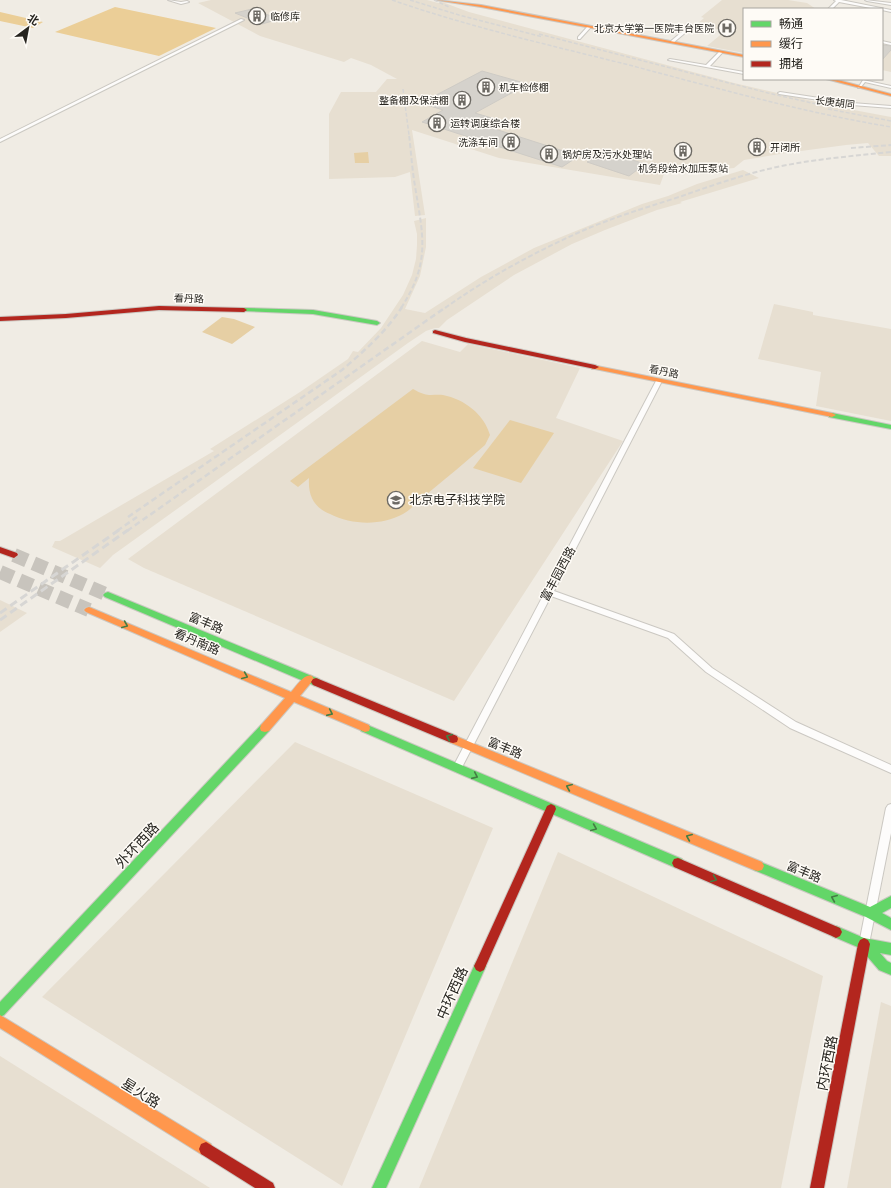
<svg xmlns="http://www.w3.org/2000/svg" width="891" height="1188" font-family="'Sofia Sans Condensed','Noto Sans SC',sans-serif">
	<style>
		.built { fill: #e7dfd1 }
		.green { fill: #e6cfa4 }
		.forest { fill: #ebce97 }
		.building { fill: #d5d2cc; stroke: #cecbc5 }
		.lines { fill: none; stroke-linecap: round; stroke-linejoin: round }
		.primary-tunnel { stroke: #c8c4bd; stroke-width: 14; stroke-dasharray: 14 7; stroke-linecap: butt }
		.street-casing { stroke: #cbc8c2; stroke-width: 2 }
		.fast-casing { stroke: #cbc8c2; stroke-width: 2 }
		.slow-casing { stroke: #cbc8c2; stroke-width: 2 }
		.jam-casing { stroke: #cbc8c2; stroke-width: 2 }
		.street { fill: #fdfcfb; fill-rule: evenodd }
		.fast { fill: #63d668; fill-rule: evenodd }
		.slow { fill: #ff974d; fill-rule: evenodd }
		.jam { fill: #b3261e; fill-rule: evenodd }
		.rail-far3 { stroke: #d7d6d4; stroke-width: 1.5; stroke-dasharray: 4 2; stroke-linecap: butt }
		.rail-far2 { stroke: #d7d6d4; stroke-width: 2; stroke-dasharray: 5 2.5; stroke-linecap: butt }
		.rail-far1 { stroke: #d7d6d4; stroke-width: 2.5; stroke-dasharray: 6 3.5; stroke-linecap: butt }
		.rail { stroke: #d7d6d4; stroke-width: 3; stroke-dasharray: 8 4.5; stroke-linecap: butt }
		.oneway { stroke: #447d44 }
		.labels { text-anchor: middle; stroke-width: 3; stroke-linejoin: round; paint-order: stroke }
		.far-poi-label { font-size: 10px; fill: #26241f; stroke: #fefbf6; text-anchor: start }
		.far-street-label { font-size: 10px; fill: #26241f; stroke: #fefbf6 }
		.poi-label { font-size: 12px; fill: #26241f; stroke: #fefbf6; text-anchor: start }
		.street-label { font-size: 12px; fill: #26241f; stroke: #fefbf6 }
		.near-street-label { font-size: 14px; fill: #26241f; stroke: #fefbf6 }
	</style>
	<rect width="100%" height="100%" fill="#f0ece4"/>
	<g class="built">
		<path d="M211,0H427L438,3L442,2L469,12L734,83L843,108L891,117V156H879L868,143L846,145L786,153L744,160L734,168L664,174L660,185L499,158L412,130L425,215L415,216L410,172L395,177L329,179V114L341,92H376L387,79H397L371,65L351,58L344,62L260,36L198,3Z"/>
		<path d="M722,0H788L807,3L816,9H744V53L707,46L725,31L696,25L704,18L701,17Z"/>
		<path d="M882,43L891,45V72L882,70Z"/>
		<path d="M743,170L759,178L680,202L682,203L657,210L605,230L572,244L514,275L447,320L439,328H435L426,331L408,343L113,555L100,568L52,547L55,541H60L214,451L210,449L300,392L348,359L353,351L358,352L381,328L403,295L412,275L416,259L417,245V234L414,221L426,218V247L420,276L405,309L425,313L481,277L534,248L642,204L668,196L697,184Z"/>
		<path d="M774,304L813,312V315L891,329V421L816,406L821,372L758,359Z"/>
		<path d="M422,341L460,352L468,344L580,368L556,418L623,441L454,701L144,568L128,559Z"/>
		<path d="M0,600L27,613L0,632Z"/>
		<path d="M295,742L493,828L342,1186L42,997Z"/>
		<path d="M558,852L823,976L781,1188H419Z"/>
		<path d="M881,1002L891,1006V1188H847Z"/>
		<path d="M0,1056L210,1188H0Z"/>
	</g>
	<g class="green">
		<path d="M368,152L369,163H355L354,153Z"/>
		<path d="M222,317L234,319L255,327L232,344L202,332Z"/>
		<path d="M413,389C417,391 420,393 424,394C430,396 437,394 443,395C464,399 484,414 490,435L485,445C466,462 446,478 427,494C419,500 412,509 403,514C381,526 352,525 330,514C313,507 308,495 309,478L298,487L290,481Z"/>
		<path d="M510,420L554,433L521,483L473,468Z"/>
	</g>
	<g class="forest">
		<path d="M115,7L216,28L159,56L55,32Z"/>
		<path d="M0,12L43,22L33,28L0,21Z"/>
	</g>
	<g class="building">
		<path d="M252,9L279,19L262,24L235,13Z"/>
		<path d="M882,45L891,46V50L882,60Z"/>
		<path d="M482,71L528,84L475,113L505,122L495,129L579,156L562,167L422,122L443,110L421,103Z"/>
		<path d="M604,151L645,164L629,176L587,162Z"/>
	</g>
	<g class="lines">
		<g class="primary-tunnel">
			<path d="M14,555L108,595"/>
			<path d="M0,572L89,610"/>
		</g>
		<defs>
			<g id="street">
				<path d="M168,0L181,2L187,1L189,2L181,4Z"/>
				<path d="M834,0H841L891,10V12L882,10V9H876L839,2L832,9H828L836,1Z"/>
				<path d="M865,0L891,3V5L867,1Z"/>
				<path d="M241,19L244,20L0,142V139Z"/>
				<path d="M588,26L591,27L580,39H578V37Z"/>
				<path d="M689,26L712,31L714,32L712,33L691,28L673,43H671V41Z"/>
				<path d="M882,41L891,43V45L882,43Z"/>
				<path d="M720,51L723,52L710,66L744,72V74L668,60L670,59L706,65Z"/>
				<path d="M863,80L891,86V88L865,82L860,88H858Z"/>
				<path d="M780,92L852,103L891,106V108L852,105L779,94L778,93Z"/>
				<path d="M659,379L662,381L554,591L674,634L712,668L796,722L891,765V773L790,728L706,672L668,638L551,596L460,771L457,772L454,771L452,768L454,765L656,381Z"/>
				<path d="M891,804V833L869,944L868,948L864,949L860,948L859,944L886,808L888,805Z"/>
			</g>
			<g id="fast">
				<path d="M244,308L313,310L377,321L380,323L377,325L313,314L242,311V309Z"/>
				<path d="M829,413H832L891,425V429L829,417Z"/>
				<path d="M108,592L319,679L321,682L319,685L316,686L313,685L105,597L103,595L105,593Z"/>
				<path d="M265,724L269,725L270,728L269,731L4,1015L0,1017V1002L261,725Z"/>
				<path d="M365,724L682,859L684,863L682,867L678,868L674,867L361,731L360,728L361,725Z"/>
				<path d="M758,861L870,907L891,896V908L882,913L891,918V930L866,917L754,870L752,866L754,862Z"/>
				<path d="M836,926L864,938L891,943V955L880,953L887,961L891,963V975L879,970L860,948L832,936L830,932L832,928Z"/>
				<path d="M480,960L484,962L486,966L386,1188H372L476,962Z"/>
			</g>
			<g id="slow">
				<path d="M436,0L481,5L744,55V57L481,7Z"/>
				<path d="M826,79H834L891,94V96Z"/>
				<path d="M592,365L832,413L836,415L832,417L595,369H592Z"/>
				<path d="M89,607L291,692C297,686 304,673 312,676L314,679L300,696L369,725L370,728L369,731L365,732L294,702L269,731L265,732L261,731L260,728L261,725L285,698L86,612L84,610L86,608Z"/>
				<path d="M453,735L762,862L764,866L762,870L758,871L754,870L449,742L448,739L449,736Z"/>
				<path d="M0,1015L211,1144L213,1149L211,1154L206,1156L201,1154L0,1028Z"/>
			</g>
			<g id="jam">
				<path d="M159,306L244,308L247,310L244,312L159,310L66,318L0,321V317L66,314Z"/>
				<path d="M435,330L466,338L595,365L599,367L595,369L465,342L433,333V331Z"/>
				<path d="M0,547L17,553L18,555L14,558L0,553Z"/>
				<path d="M316,678L457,736L458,739L457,742L453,743L449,742L313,685L311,682L313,679Z"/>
				<path d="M551,804L555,806L556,809L484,970L480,972L476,970L474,966L476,962L547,806Z"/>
				<path d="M678,858L840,928L842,932L840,936L836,938L832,936L674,867L672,863L674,859Z"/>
				<path d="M864,938L868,940L870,944L824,1188H810L858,944L860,940Z"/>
				<path d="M206,1142L273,1183L275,1188H255L201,1154L199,1149L201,1144Z"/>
			</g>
		</defs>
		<use href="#street" class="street-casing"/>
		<use href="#fast" class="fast-casing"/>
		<use href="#slow" class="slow-casing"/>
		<use href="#jam" class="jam-casing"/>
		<use href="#street" class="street"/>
		<use href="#fast" class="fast"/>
		<use href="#slow" class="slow"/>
		<use href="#jam" class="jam"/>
		<g class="rail-far3">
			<path d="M392,0C470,27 549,45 629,65C716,88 802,112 891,127"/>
			<path d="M410,0L459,15L543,37"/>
			<path d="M434,0L449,7"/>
			<path d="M539,34L768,93L834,108"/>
			<path d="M403,89L409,135"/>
			<path d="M828,109L891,121"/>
		</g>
		<g class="rail-far2">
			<path d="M851,148L891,145"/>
			<path d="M401,308C431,262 423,236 415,186C412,169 411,151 409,134"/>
			<path d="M445,308C487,278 535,252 582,231C614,217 648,207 682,196C713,185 745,174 777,167C815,159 853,156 891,152"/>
		</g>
		<g class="rail-far1">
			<path d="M128,517L342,370C364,351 386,332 402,307"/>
			<path d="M117,531L137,517"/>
			<path d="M127,531L446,307"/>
		</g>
		<g class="rail">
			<path d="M0,613L119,530"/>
			<path d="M0,620L128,530"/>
		</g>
	</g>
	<defs><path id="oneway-chevron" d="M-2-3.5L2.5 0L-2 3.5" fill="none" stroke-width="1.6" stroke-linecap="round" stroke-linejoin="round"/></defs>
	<g class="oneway">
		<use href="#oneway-chevron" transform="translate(125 625) rotate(23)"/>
		<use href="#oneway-chevron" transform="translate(245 676) rotate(23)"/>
		<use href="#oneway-chevron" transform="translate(330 713) rotate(24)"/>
		<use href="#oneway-chevron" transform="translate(449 737) rotate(-157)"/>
		<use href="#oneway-chevron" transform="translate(475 776) rotate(24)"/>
		<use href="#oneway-chevron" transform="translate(569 787) rotate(-157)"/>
		<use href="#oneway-chevron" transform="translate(594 828) rotate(23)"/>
		<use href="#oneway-chevron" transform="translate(689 837) rotate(-157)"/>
		<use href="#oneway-chevron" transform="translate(714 879) rotate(23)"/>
		<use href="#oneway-chevron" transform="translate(834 898) rotate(-157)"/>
	</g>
	<defs>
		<symbol id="building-ring" viewBox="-11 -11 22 22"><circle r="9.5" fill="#fefbf6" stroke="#6d6a64" stroke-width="1.5"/><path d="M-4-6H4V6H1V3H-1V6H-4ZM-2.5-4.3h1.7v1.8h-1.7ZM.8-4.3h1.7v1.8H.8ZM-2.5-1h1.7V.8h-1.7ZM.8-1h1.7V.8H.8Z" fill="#6d6a64"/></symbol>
		<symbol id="hospital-ring" viewBox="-11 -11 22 22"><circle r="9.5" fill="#fefbf6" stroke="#6d6a64" stroke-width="1.5"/><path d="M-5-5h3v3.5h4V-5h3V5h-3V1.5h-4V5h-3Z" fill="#6d6a64"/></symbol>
		<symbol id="university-ring" viewBox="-11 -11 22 22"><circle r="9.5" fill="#fefbf6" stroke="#6d6a64" stroke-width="1.5"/><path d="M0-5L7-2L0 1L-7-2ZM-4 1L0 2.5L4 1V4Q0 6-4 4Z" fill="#6d6a64"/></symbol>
	</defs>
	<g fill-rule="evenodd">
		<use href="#building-ring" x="247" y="6" width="20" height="20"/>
		<use href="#hospital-ring" x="717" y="18" width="20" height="20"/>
		<use href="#building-ring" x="476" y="77" width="20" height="20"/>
		<use href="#building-ring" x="452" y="90" width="20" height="20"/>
		<use href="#building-ring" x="427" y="113" width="20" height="20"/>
		<use href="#building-ring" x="501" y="132" width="20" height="20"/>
		<use href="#building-ring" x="747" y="137" width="20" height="20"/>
		<use href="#building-ring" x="673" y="141" width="20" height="20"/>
		<use href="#building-ring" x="539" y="144" width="20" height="20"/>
		<use href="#university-ring" x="386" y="490" width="20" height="20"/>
	</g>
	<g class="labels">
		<g class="far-poi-label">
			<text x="270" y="20">临修库</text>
			<text x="714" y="32" text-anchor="end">北京大学第一医院丰台医院</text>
			<text x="499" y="91">机车检修棚</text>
			<text x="449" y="104" text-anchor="end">整备棚及保洁棚</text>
			<text x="450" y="127">运转调度综合楼</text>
			<text x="498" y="146" text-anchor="end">洗涤车间</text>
			<text x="770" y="151">开闭所</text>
			<text x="562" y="158">锅炉房及污水处理站</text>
			<text x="683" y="172" text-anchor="middle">机务段给水加压泵站</text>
		</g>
		<g class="far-street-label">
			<text transform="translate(835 102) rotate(7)" y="4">长庚胡同</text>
			<text transform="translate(189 298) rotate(2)" y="4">看丹路</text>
			<text transform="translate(664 371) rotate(11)" y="4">看丹路</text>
		</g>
		<g class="poi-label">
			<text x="409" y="504">北京电子科技学院</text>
		</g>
		<g class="street-label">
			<text transform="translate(558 574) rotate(-62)" y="4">富丰园西路</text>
			<text transform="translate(206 623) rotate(23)" y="4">富丰路</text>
			<text transform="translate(197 642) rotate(23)" y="4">看丹南路</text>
			<text transform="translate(505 748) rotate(23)" y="4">富丰路</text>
			<text transform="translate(804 872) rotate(23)" y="4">富丰路</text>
		</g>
		<g class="near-street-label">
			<text transform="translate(137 845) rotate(-47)" y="5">外环西路</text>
			<text transform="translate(452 993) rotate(-66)" y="5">中环西路</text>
			<text transform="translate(827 1063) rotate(-79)" y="5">内环西路</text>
			<text transform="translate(141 1093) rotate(32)" y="5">星火路</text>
		</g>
	</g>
	<rect x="743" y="8" width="140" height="72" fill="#fefbf6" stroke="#a8a5a0"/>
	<rect x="751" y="21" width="20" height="6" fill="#63d668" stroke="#a8a5a0"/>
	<text x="779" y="28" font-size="12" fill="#26241f">畅通</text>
	<rect x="751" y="41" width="20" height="6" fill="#ff974d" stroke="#a8a5a0"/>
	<text x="779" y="48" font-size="12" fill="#26241f">缓行</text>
	<rect x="751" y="61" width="20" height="6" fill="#b3261e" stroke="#a8a5a0"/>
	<text x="779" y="68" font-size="12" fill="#26241f">拥堵</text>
	<g transform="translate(28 28) rotate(32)" stroke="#fefbf6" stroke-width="3" paint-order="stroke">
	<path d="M0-3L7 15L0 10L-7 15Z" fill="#26241f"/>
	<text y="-6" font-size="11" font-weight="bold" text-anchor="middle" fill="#26241f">北</text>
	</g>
</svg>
